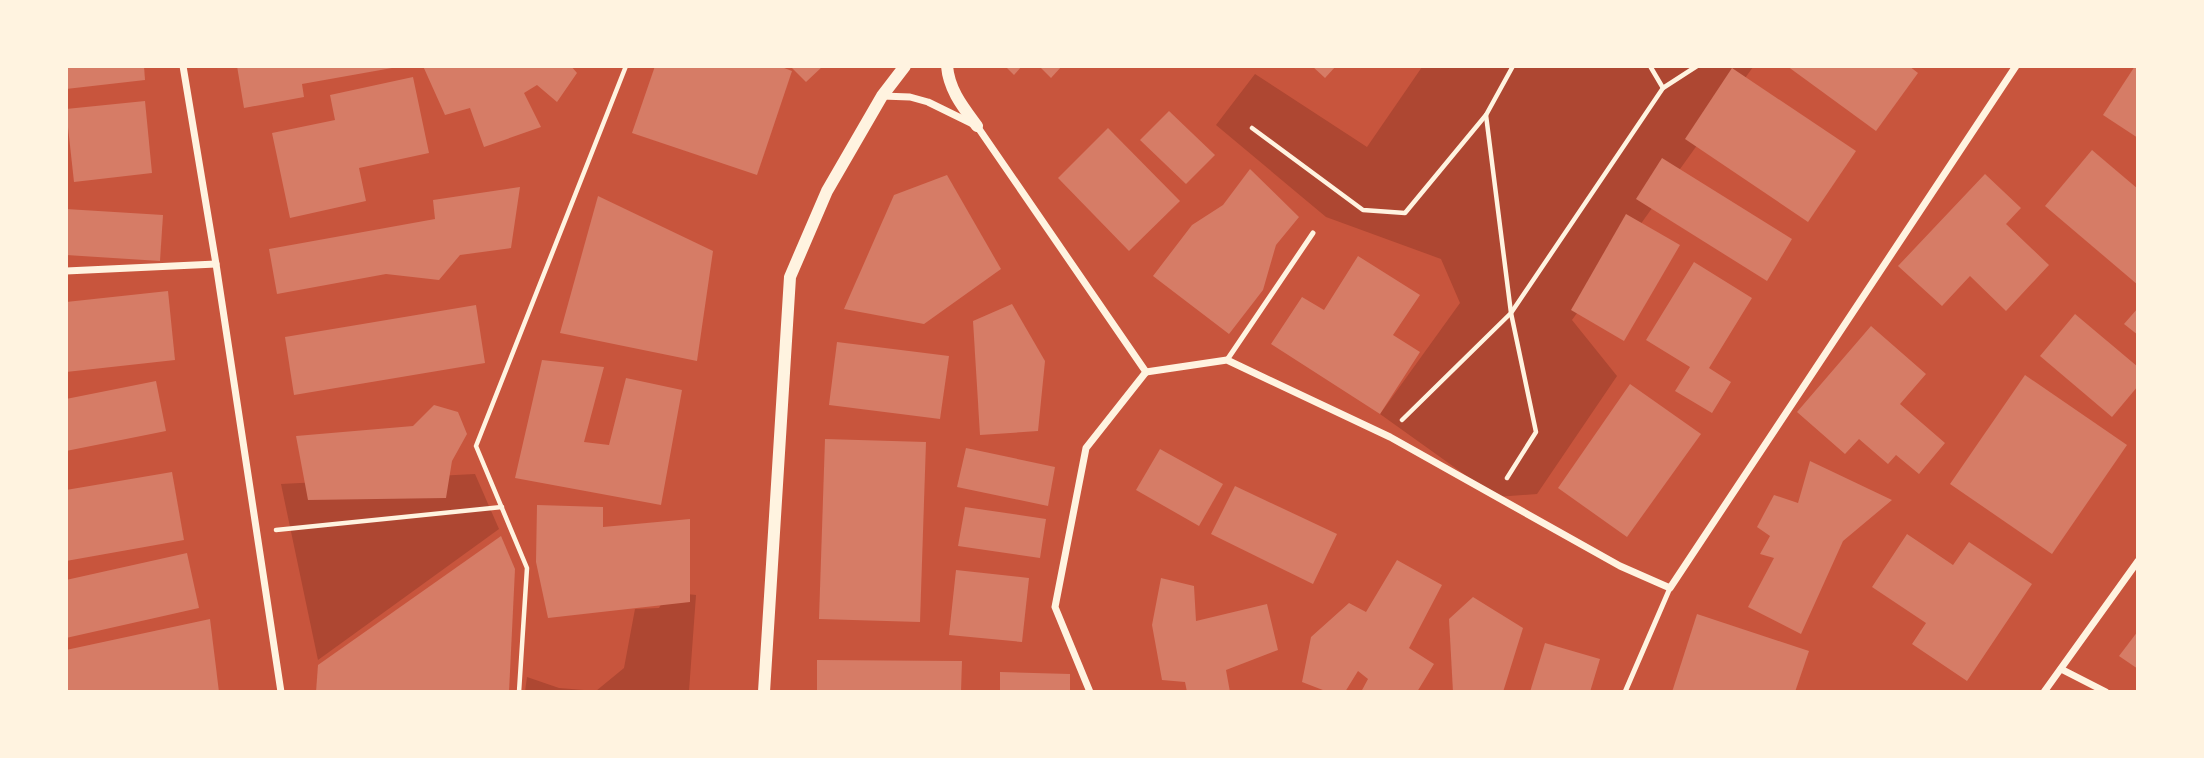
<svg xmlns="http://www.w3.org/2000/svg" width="2204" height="758" font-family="Commissioner,sans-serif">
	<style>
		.green { fill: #ae4732 }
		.building { fill: #d67c66 }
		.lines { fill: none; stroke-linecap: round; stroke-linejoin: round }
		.path { stroke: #fff3e0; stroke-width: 4.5 }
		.service { stroke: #fff3e0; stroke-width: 5 }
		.minor { stroke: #fff3e0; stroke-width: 7 }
		.tertiary { stroke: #fff3e0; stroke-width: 12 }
	</style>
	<rect width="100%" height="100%" fill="#c8553d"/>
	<g class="green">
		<path d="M1422,67H1753L1572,320L1617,376L1537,494L1496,497L1380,414L1460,303L1441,259L1326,217L1216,125L1255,74L1367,147Z"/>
		<path d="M475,474L499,529L318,660L281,484Z"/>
		<path d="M668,592L696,595L689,691L525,692L527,677L559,688L596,691L624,668L635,609L659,608Z"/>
	</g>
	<g class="building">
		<path d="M66,66H144L145,80L66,89Z"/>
		<path d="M237,66H392V68L302,84L304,97L244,108Z"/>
		<path d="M423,66H571L577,73L557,102L537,85L524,93L541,127L484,147L470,108L445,115Z"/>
		<path d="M655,66H779L792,71L757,175L632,133Z"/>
		<path d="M790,66H823L806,82Z"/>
		<path d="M1005,66H1022L1014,75Z"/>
		<path d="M1039,66H1062L1051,78Z"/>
		<path d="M1312,66H1336L1325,78Z"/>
		<path d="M1787,66H1909L1918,73L1876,131Z"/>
		<path d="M2135,66H2138V138L2103,115Z"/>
		<path d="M1732,68L1856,151L1808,222L1685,139Z"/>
		<path d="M413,77L429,153L359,168L366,201L290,218L272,133L335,120L330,95Z"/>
		<path d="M145,101L152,173L74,182L66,109Z"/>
		<path d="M1169,111L1215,155L1186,184L1140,140Z"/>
		<path d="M1108,128L1180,201L1129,251L1058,178Z"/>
		<path d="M2092,150L2138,189V285L2045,206Z"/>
		<path d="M1662,158L1792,239L1767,281L1636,199Z"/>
		<path d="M1250,169L1299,217L1276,245L1263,290L1229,334L1153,276L1192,225L1223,205Z"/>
		<path d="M1985,174L2021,208L2006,224L2049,265L2006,311L1970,276L1942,306L1898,266Z"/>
		<path d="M947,175L1001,269L924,324L844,309L894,195Z"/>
		<path d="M520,187L511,248L460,255L439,280L386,274L277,294L269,249L435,219L433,200Z"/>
		<path d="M598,196L713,251L697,361L560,333Z"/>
		<path d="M66,209L163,215L160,261L66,255Z"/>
		<path d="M1626,214L1680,245L1624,341L1571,310Z"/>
		<path d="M1358,256L1420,295L1393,335L1420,352L1380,414L1271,344L1302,297L1324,310Z"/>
		<path d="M1694,262L1752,298L1709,368L1731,382L1712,413L1675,391L1690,367L1646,340Z"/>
		<path d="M168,291L175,360L66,372V302Z"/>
		<path d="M1012,304L1045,361L1038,431L980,435L973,321Z"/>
		<path d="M476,305L485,363L294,395L285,337Z"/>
		<path d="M2138,308V335L2124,324Z"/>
		<path d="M2075,314L2138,367V386L2112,417L2040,356Z"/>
		<path d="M1871,326L1926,374L1900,404L1945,443L1919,474L1896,455L1888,464L1859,439L1845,454L1797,412Z"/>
		<path d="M837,342L949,356L940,419L829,405Z"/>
		<path d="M542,360L604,367L584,442L609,445L626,378L682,390L661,505L515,478Z"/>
		<path d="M2025,375L2127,445L2052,554L1950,484Z"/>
		<path d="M156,381L166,431L66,451V399Z"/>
		<path d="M1630,384L1701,434L1627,537L1558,488Z"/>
		<path d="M434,405L458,412L467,434L452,461L446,498L308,500L296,436L413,426Z"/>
		<path d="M825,439L926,442L920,622L819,619Z"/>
		<path d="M966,448L1055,467L1048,506L957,487Z"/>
		<path d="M1160,449L1223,484L1199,526L1136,490Z"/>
		<path d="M1810,461L1892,500L1843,541L1801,634L1748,607L1774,558L1760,554L1770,536L1757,527L1774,495L1798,503Z"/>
		<path d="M172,472L184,540L66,561V490Z"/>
		<path d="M1235,486L1337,534L1313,584L1211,534Z"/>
		<path d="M537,505L603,507V527L690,519V602L548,618L536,562Z"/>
		<path d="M965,507L1046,519L1040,558L958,546Z"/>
		<path d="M1907,534L1953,565L1969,542L2032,584L1967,681L1912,644L1926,623L1872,587Z"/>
		<path d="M501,536L515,569L509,692H316L318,665Z"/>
		<path d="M187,553L199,608L66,638V580Z"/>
		<path d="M1397,560L1442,585L1409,648L1434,664L1417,692H1361L1368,679L1358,671L1345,692H1328L1302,682L1311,637L1349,603L1366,612Z"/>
		<path d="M956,570L1029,578L1022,642L949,635Z"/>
		<path d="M1161,578L1194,586L1196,621L1267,604L1278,650L1226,670L1230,692H1187L1185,682L1162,680L1152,625Z"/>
		<path d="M1473,597L1523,628L1503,692H1453L1449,619Z"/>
		<path d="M1697,614L1809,651L1795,692H1672Z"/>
		<path d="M210,619L219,692H66V650Z"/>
		<path d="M2138,631V669L2119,656Z"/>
		<path d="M1545,643L1600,659L1590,692H1530Z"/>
		<path d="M817,660L962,661L961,692H817Z"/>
		<path d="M1000,672L1070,674V692H1000Z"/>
	</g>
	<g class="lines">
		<g class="path">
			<path d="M1650,66L1663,88"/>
			<path d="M1252,128L1363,210L1405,213L1486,115"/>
			<path d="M1402,420L1511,313L1663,88L1697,66"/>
			<path d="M1507,478L1536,432L1511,313L1486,115L1513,66"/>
			<path d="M276,530L502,507"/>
			<path d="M519,692L527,568L476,446L626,66"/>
		</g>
		<g class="service">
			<path d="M1227,360L1313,233"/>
			<path d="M1625,692L1670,588"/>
		</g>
		<g class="minor">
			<path d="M183,66L216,264L281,692"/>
			<path d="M882,96L910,97L928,102L977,126L1146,372"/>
			<path d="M66,271L216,264"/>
			<path d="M1146,372L1227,360L1390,437L1620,566L1670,588L2016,66"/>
			<path d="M2061,669L2106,692"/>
			<path d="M1090,692L1055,607L1086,448L1146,372"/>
			<path d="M2044,692L2138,561"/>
		</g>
		<g class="tertiary">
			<path d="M947,66C949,90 963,107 977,126"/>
			<path d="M764,692L790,277L827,191L882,96L905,66"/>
		</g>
	</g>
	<rect width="2204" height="758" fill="none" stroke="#fff3e0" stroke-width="136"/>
</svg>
